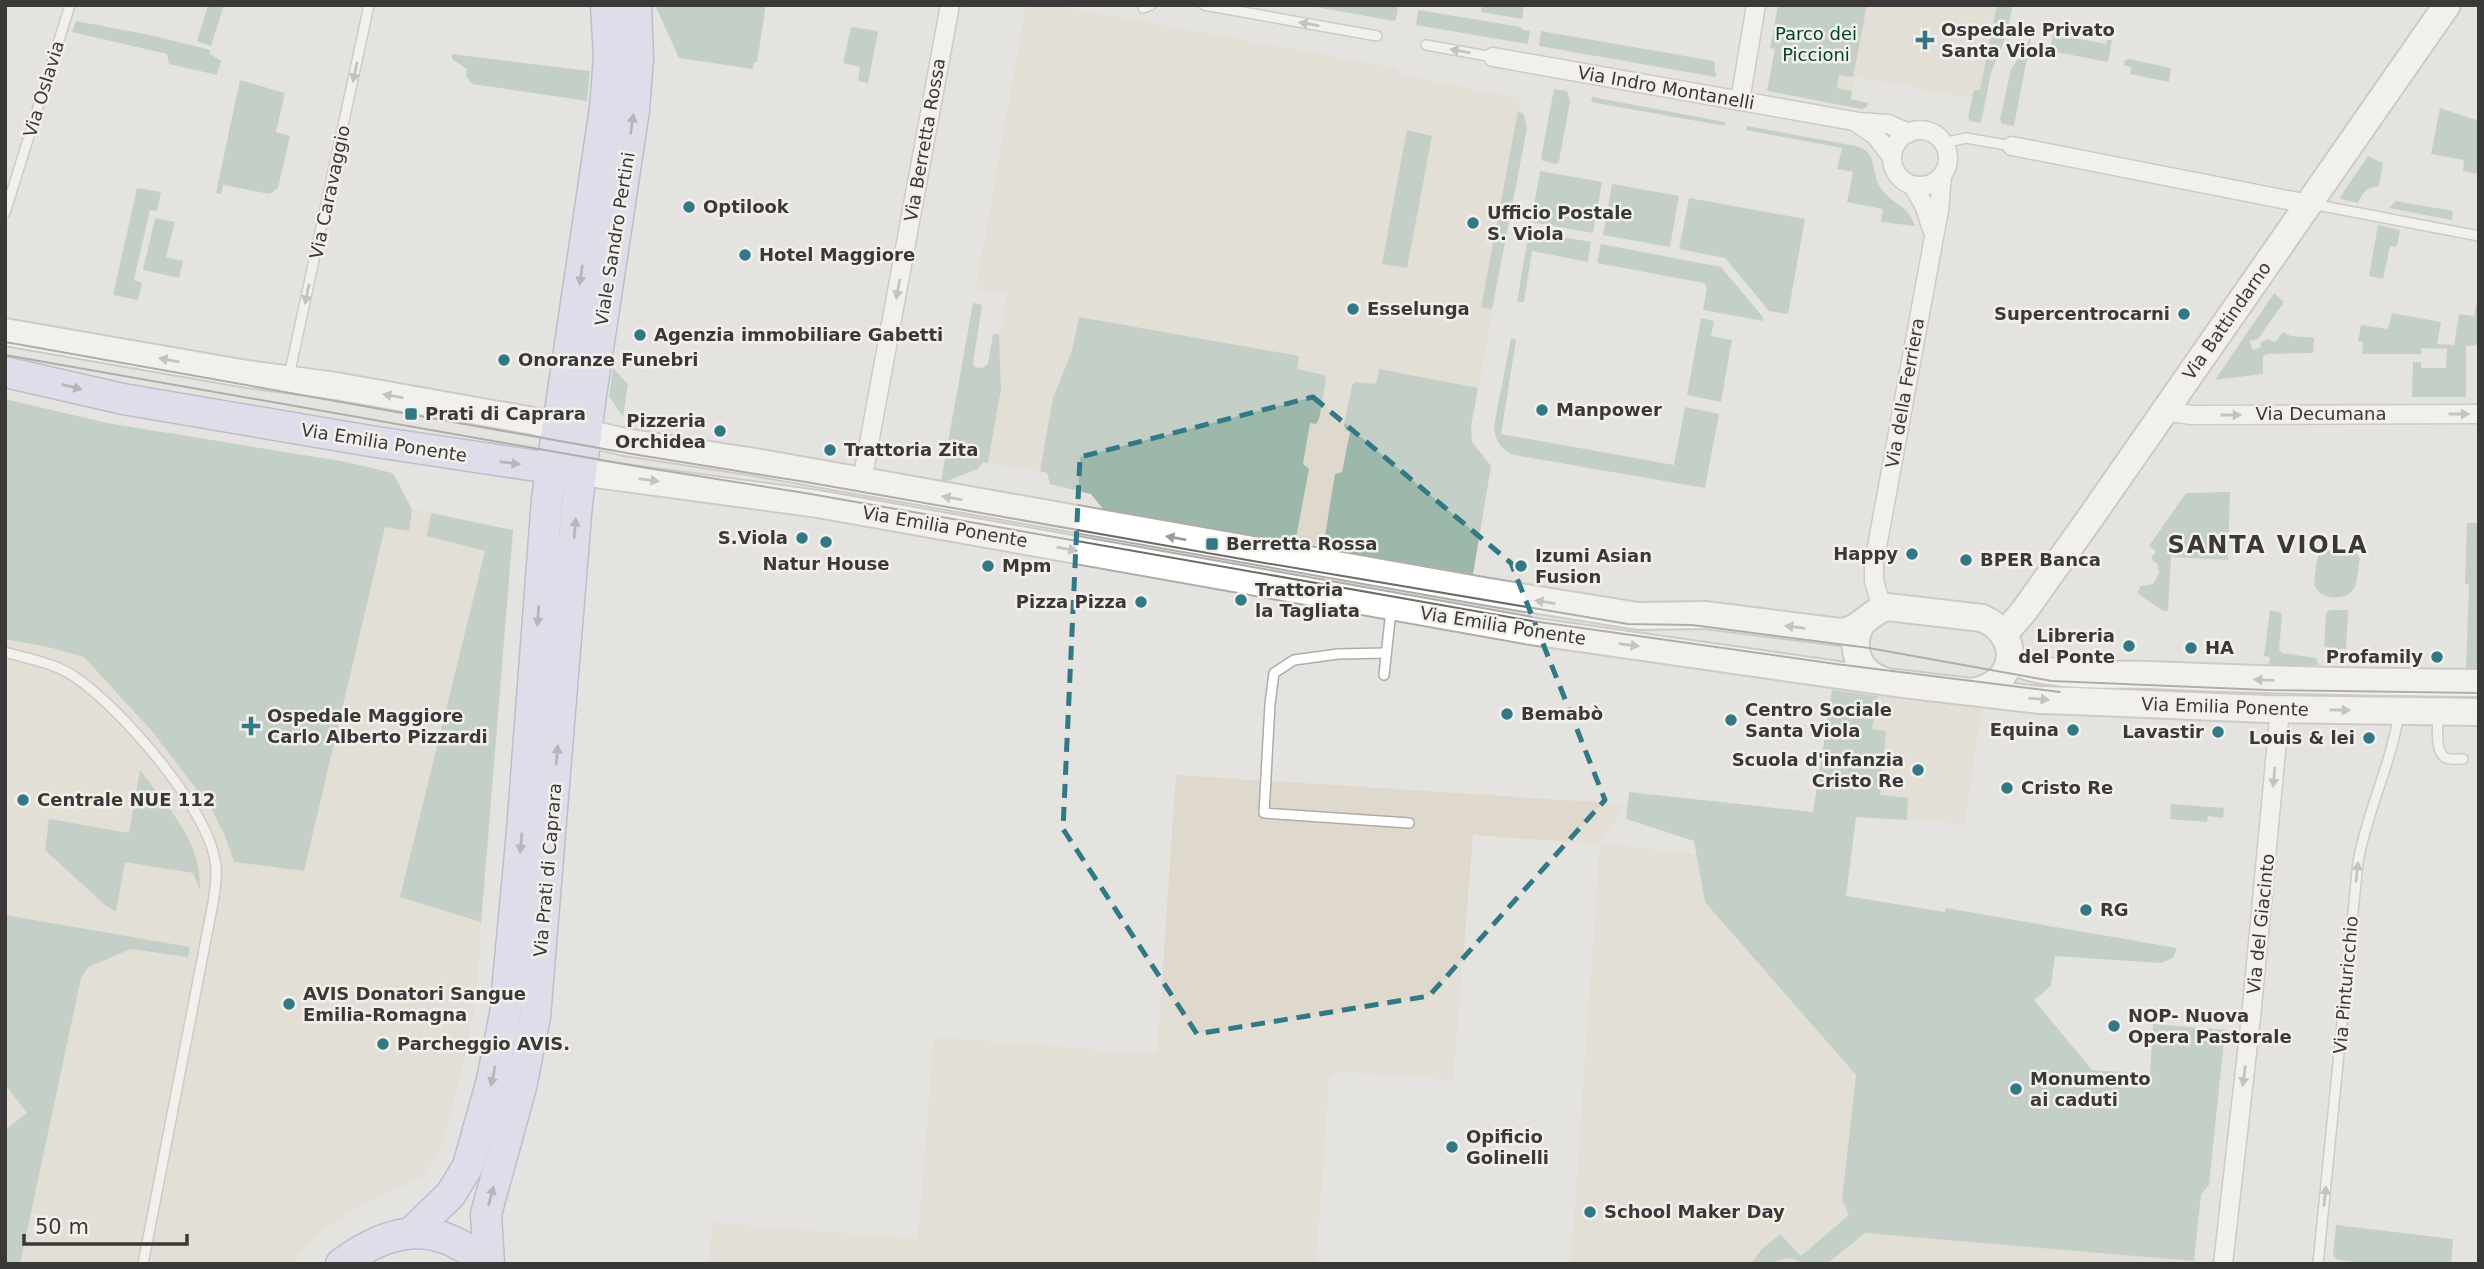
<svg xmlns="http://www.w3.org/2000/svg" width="2484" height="1269" font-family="'DejaVu Sans',sans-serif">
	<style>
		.built { fill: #dfd8cd }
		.green { fill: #9bb8aa }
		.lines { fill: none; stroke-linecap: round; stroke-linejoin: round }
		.lane-casing { stroke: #afaca8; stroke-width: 12 }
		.street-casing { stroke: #afaca8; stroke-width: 21 }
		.secondary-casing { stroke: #afaca8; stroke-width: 30 }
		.primary-casing { stroke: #898fb2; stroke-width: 33 }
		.lane { stroke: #fff; stroke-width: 9 }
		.street { stroke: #fff; stroke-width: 18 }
		.secondary { stroke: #fff; stroke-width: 26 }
		.primary { stroke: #d2d7f9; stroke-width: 30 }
		.tram { stroke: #6c6b68; stroke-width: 2 }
		.oneway { fill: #9c9c9b }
		.oneway2 { fill: #7e808e }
		.marked { fill: none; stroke: #327885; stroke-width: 5; stroke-dasharray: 14 9; stroke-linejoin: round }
		.poi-dot { fill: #327885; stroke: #f3f0ec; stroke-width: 2.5 }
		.labels { text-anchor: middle; stroke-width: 5; stroke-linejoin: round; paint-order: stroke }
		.poi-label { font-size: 18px; font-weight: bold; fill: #3a3937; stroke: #f3f0ec; text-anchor: start }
		.park-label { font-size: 18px; fill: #00422d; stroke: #f3f0ec }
		.street-label { font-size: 18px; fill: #3a3937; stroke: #f3f0ec }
		.district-label { font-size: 24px; font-weight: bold; letter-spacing: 2px; fill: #3a3937; stroke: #f3f0ec }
	</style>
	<rect width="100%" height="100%" fill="#e5e3df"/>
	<g class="built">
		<path d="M1026,5H1054L1396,68L1402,75L1520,98L1518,109L1524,115L1527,128L1471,426L1472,442L1491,466L1473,574L1103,509L1091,494L1050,484L1047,473L988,463L1001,389L999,335L1007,295L976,289Z"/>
		<path d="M1867,5H1997L1980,91L1974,90L1972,98L1855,77L1852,91L1837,88L1839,74L1853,76Z"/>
		<path d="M5,399L107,423L346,462L392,473L412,509L513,530L476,995L468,1045L439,1155L421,1177L358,1208L317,1234L291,1264H5Z"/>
		<path d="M1878,696L1981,709L1965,824L1856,817Z"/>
		<path d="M1176,775L1627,804L1600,843L1714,856L1705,902L1856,1075L1849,1215L1801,1256L1807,1264H1571L1600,844L1473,835L1453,1080L1340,1072L1331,1076L1329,1082L1316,1264H709L712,1222L918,1239L934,1037L1157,1054Z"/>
		<path d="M1865,1233L1997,1244L2204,1262L1827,1264Z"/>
	</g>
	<g class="green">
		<path d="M208,5H224L211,46L197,41Z"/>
		<path d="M655,5H766L757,62H754L753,69L679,58Z"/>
		<path d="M1305,5H1398L1396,20L1393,21Z"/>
		<path d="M1482,5H1524L1522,19L1481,12Z"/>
		<path d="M1778,5H1867L1853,77L1839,75L1837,88L1852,91L1851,99L1868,103L1867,107L1861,109L1767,91L1775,49L1770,48Z"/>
		<path d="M1997,5H2013L2005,39L1991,73L1981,123L1970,121L1968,118L1974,90H1980Z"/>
		<path d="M1418,10L1521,27V29L1530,31L1528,44L1416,25Z"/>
		<path d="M76,21L150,35L210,50V54L221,61L217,75L169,64L167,54L72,32Z"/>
		<path d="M851,27L878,31L868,83L858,81L860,67L843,63Z"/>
		<path d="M1541,31L1714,61L1716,77L1539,46Z"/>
		<path d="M2032,32L2014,126L2002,124L2000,119L2011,69L2026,47Z"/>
		<path d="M2053,34L2106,44L2107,40H2112L2108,62L2050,51Z"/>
		<path d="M452,54L590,71L587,101L472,84L466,76L467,69L452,59Z"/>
		<path d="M2129,59L2171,68L2169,82L2130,74L2131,67L2124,65L2125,60Z"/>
		<path d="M240,80L285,93L276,132L290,136L278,188L270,194L223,185L221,194L216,193Z"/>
		<path d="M1554,89L1567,91L1570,101L1559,161L1557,164L1543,161L1541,158Z"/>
		<path d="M1592,97L1725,122V126L1591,102Z"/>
		<path d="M2440,108L2479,121V174L2463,171L2464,160L2431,154Z"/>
		<path d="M1518,111L1524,115L1527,128L1492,309L1481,307Z"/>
		<path d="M1747,126L1856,146C1880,153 1869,172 1882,190C1894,206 1908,204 1915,226L1881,222L1883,209L1847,202L1853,172L1837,169L1842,148L1746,130Z"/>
		<path d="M1407,130L1432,136L1407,268L1382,264Z"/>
		<path d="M2368,156L2383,163L2379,186C2367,187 2363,192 2358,203L2341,199L2340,197Z"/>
		<path d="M1540,171L1602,182L1593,233L1531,222Z"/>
		<path d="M1612,184L1679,196L1670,247L1603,235Z"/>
		<path d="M137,188L161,192L157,211L150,210L134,280L142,283L138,300L113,295Z"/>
		<path d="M1689,198L1805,219L1788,314L1769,311L1725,258L1679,249Z"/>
		<path d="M2396,201L2453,211L2452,220L2389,208Z"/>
		<path d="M155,218L175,222L166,257L183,261L179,278L143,270Z"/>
		<path d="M2378,225L2400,230L2397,247L2390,246L2383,279L2369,276Z"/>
		<path d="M1529,231L1591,242L1588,262L1532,251L1524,302H1517Z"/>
		<path d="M1601,244L1721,267L1763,317V321L1703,310L1707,288L1704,283L1597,263Z"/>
		<path d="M2274,293L2284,302L2258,339L2249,341L2253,350L2261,347L2260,343L2268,339L2275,342L2283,332L2291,336L2314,338L2313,353L2267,354L2263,356V374L2215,380Z"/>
		<path d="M2477,301L2479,345L2466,346V397H2412L2413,362H2421V368H2446L2447,349L2421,348V354H2362L2363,342H2358L2361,325L2388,329L2392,313L2441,322L2437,344L2454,345L2459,314L2474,316Z"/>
		<path d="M973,303L982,305L973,363L975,367L983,368L988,364L993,334L999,335L1001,389L988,463L983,462L978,469L944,482L941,481Z"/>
		<path d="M1079,317L1299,356L1297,369L1324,375L1326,380L1319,419L1316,424L1310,423L1303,464L1309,469L1295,543L1103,509L1091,494L1050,484L1047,473L1040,471L1053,398L1072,351Z"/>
		<path d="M1701,318L1714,321L1711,336L1732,340L1721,402L1687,395Z"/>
		<path d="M1511,338L1516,340L1501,434L1674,465L1685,407L1719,414L1705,488L1519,456C1503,453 1495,443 1494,426Z"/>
		<path d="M613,368L628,384L623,417L609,396Z"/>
		<path d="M1379,369L1478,388L1471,426L1472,442L1491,466L1473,574L1323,548L1335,474L1342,472L1350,432L1346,430L1344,425L1352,385L1356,382L1376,384Z"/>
		<path d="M5,399L107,423L346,462L392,473L395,477L412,509L409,531L385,527L304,871L234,862L225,836L211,808L151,730L84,657L52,648L5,639Z"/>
		<path d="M2230,492L2228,560L2171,557L2168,611H2163L2137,593L2141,586L2153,584L2159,573L2158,565L2151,558L2156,551L2149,546L2186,493Z"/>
		<path d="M431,513L513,530L481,922L400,897L485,551L427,536Z"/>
		<path d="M2467,523H2479V668H2466L2469,585L2465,584Z"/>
		<path d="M2321,550L2357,554L2360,558C2358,567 2358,583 2353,590C2345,601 2320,600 2315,586C2313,578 2317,563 2318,554Z"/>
		<path d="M2270,610L2281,613L2282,616L2279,649L2282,653L2316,658L2319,665H2269L2270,657L2264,656Z"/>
		<path d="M2330,610H2348L2346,649H2327L2324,645L2326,613Z"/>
		<path d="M1832,690L1878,696L1872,729L1886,731L1880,795L1908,798L1907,820L1856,817L1846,896L1945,912L1946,908L2177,948L2173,958L2161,963L2055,956L2051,986L2034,1000L2092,1070L2150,1074L2153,1024L2225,1030L2209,1185L2201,1195L2194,1261L1865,1233L1827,1264H1807L1805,1261L1802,1263C1786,1254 1784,1260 1769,1264C1764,1265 1756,1264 1751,1264L1762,1249L1780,1234L1801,1256L1849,1215L1842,1200L1856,1075L1705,902L1694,841L1626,819L1629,792L1813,812Z"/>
		<path d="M140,770C167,807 202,841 200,890L193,873L125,862L116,912L106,906L45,850L49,819L129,833Z"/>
		<path d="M2171,804L2224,808L2223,818L2208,816L2207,822L2170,819Z"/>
		<path d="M5,915L190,947L188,957L131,949L88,967L81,978L20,1264H5V1130L27,1113L5,1084Z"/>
		<path d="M2336,1225L2453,1239L2451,1264H2374L2338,1260L2333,1256Z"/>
	</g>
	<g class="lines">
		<defs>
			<g id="lane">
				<path d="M1143,5V8L1151,5"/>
				<path d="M1204,5L1377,36"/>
				<path d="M1426,45L1493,57"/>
				<path d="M1944,143L1966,138L2012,146"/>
				<path d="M2312,204L2479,236"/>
				<path d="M5,213L70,5"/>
				<path d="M289,376L369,5"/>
				<path d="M5,652C29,659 55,663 75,677C121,708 205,805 215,860C218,874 215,889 213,903L143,1264"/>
				<path d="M1386,653L1338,654L1294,660L1274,673L1270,704L1264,813L1409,823"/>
				<path d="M1384,675L1391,610"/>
				<path d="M2438,713C2438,724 2434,753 2446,758C2450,760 2458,759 2463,759"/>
				<path d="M2318,1264L2358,862C2367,811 2391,765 2399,713"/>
			</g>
			<g id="street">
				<path d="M1493,57L1854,121L1875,135L1892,157"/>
				<path d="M1740,101L1756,5"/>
				<path d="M1858,122L1888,124L1909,133"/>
				<circle cx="1920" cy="158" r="28"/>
				<path d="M2012,146L2308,204"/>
				<path d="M1913,186L1924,205L1933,232"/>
				<path d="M2163,411L2192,415L2479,414"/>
				<path d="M862,481L950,5"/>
				<path d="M1882,608L1874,581V563L1939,210L1942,176"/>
				<path d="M2223,1264L2251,1017L2280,709"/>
			</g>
			<g id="secondary">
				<path d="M5,332L247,374L336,386L533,421L625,442L755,462L1489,592L1638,616L1705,615L1840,632C1860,631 1869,612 1887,607L1982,618C2024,636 2017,686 1971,692"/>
				<path d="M581,472L818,504L1537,632L1895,683L2039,700L2073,701L2266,709L2479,712"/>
				<path d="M1861,624C1849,648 1858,673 1884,681"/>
				<path d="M2004,634L2024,611L2093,514L2447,5"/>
				<path d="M2010,658C2038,679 2115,674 2151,675C2261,680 2370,682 2479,683"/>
			</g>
			<g id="primary">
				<path d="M5,372L123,399L370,441L570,471"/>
				<path d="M411,1233L451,1194L468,1166L492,1080L505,1014L522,831L547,499L605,108L609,57L606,5"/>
				<path d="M341,1264C392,1226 438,1220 486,1264"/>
				<path d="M489,1264L486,1214L521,1087L535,1017L577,503L591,395L634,110L638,58L636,5"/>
			</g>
		</defs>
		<use href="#lane" class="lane-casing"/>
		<use href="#street" class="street-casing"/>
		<use href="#secondary" class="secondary-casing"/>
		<use href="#primary" class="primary-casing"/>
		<use href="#lane" class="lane"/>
		<use href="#street" class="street"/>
		<use href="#secondary" class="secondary"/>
		<use href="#primary" class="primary"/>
		<g class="tram">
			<path d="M5,342L638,455L806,482L1253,561L1628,624L1692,625L1869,648L2052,681L2267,690L2479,693"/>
			<path d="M5,355L641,467L805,493L1532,621L1836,664L2060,692"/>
		</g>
	</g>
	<defs><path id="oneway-solid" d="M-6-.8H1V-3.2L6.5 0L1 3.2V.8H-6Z" transform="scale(1.75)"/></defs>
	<g class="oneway">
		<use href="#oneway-solid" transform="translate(1309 24) rotate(-170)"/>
		<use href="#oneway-solid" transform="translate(1460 51) rotate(-170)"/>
		<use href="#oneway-solid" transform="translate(355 72) rotate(102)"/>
		<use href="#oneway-solid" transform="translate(898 289) rotate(100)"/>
		<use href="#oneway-solid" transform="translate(307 294) rotate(102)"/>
		<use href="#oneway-solid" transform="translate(169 360) rotate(-170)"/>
		<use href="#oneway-solid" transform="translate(393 396) rotate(-170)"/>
		<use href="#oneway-solid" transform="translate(2459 414)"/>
		<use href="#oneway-solid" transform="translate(2231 415)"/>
		<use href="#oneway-solid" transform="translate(649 480) rotate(8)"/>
		<use href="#oneway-solid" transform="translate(952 498) rotate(-170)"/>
		<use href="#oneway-solid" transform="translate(1176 538) rotate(-170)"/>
		<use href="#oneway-solid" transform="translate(1067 549) rotate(10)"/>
		<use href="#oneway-solid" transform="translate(1545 602) rotate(-171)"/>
		<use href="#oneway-solid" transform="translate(1795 627) rotate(-172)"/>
		<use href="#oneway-solid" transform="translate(1629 645) rotate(8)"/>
		<use href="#oneway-solid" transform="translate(2264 680) rotate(-178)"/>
		<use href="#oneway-solid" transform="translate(2039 699) rotate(5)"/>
		<use href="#oneway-solid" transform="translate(2340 710) rotate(1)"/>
		<use href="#oneway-solid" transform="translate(2274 777) rotate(95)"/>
		<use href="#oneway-solid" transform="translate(2357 872) rotate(-84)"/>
		<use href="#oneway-solid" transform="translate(2244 1076) rotate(97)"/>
		<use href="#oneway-solid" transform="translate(2325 1196) rotate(-84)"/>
	</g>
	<g class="oneway2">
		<use href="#oneway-solid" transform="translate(632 124) rotate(-82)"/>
		<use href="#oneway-solid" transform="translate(581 275) rotate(98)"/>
		<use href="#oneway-solid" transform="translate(72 387) rotate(15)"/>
		<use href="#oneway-solid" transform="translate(510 463) rotate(7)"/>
		<use href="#oneway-solid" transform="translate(575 528) rotate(-85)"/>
		<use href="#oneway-solid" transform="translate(538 616) rotate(94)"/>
		<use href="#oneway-solid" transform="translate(557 755) rotate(-85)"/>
		<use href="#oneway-solid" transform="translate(521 843) rotate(95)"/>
		<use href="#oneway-solid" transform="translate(493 1076) rotate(102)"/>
		<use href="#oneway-solid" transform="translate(491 1196) rotate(-75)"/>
	</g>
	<path d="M0 0H2484V1269H0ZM1313,397L1511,563L1605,800L1429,996L1197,1034L1063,829L1080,457Z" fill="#e5e3df" fill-opacity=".55" fill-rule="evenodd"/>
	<path class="marked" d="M1313,397L1511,563L1605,800L1429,996L1197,1034L1063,829L1080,457Z"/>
	<g class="poi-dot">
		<path d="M1921.5 29.5h7v7h7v7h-7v7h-7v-7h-7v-7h7z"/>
		<circle cx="689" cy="207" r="7"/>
		<circle cx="1473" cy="223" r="7"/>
		<circle cx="745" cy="255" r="7"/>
		<circle cx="1353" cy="309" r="7"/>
		<circle cx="2184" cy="314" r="7"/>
		<circle cx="640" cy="335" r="7"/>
		<circle cx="504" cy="360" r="7"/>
		<circle cx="1542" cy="410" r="7"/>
		<rect x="404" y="407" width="14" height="14" rx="3.5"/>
		<circle cx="720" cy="431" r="7"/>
		<circle cx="830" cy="450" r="7"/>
		<circle cx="802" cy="538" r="7"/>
		<circle cx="826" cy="542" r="7"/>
		<rect x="1205" y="537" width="14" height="14" rx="3.5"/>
		<circle cx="1912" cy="554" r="7"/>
		<circle cx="1966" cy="560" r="7"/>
		<circle cx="988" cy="566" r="7"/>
		<circle cx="1521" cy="566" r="7"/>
		<circle cx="1241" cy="600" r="7"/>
		<circle cx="1141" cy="602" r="7"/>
		<circle cx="2129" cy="646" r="7"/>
		<circle cx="2191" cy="648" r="7"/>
		<circle cx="2437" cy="657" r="7"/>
		<circle cx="1507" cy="714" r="7"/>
		<circle cx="1731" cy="720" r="7"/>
		<path d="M247.5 715.5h7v7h7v7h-7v7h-7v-7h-7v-7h7z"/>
		<circle cx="2073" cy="730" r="7"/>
		<circle cx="2218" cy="732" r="7"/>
		<circle cx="2369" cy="738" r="7"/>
		<circle cx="1918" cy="770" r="7"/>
		<circle cx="2007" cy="788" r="7"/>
		<circle cx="23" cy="800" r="7"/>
		<circle cx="2086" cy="910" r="7"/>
		<circle cx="289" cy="1004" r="7"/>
		<circle cx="2114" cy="1026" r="7"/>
		<circle cx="383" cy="1044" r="7"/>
		<circle cx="2016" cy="1089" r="7"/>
		<circle cx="1452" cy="1147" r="7"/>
		<circle cx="1590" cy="1212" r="7"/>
	</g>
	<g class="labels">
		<g class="poi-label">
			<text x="1941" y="36">Ospedale Privato<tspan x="1941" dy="21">Santa Viola</tspan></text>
			<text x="703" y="213">Optilook</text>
			<text x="1487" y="219">Ufficio Postale<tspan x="1487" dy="21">S. Viola</tspan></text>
			<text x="759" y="261">Hotel Maggiore</text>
			<text x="1367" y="315">Esselunga</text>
			<text x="2170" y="320" text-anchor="end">Supercentrocarni</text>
			<text x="654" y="341">Agenzia immobiliare Gabetti</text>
			<text x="518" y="366">Onoranze Funebri</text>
			<text x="1556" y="416">Manpower</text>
			<text x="425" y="420">Prati di Caprara</text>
			<text x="706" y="427" text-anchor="end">Pizzeria<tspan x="706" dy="21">Orchidea</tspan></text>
			<text x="844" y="456">Trattoria Zita</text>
			<text x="788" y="544" text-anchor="end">S.Viola</text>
			<text x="1226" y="550">Berretta Rossa</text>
			<text x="1898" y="560" text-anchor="end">Happy</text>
			<text x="1535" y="562">Izumi Asian<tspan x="1535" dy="21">Fusion</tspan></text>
			<text x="1980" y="566">BPER Banca</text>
			<text x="826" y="570" text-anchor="middle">Natur House</text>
			<text x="1002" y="572">Mpm</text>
			<text x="1255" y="596">Trattoria<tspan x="1255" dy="21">la Tagliata</tspan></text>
			<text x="1127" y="608" text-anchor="end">Pizza Pizza</text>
			<text x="2115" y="642" text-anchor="end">Libreria<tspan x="2115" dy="21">del Ponte</tspan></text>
			<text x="2205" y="654">HA</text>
			<text x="2423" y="663" text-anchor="end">Profamily</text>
			<text x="1745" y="716">Centro Sociale<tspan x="1745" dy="21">Santa Viola</tspan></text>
			<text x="1521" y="720">Bemabò</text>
			<text x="267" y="722">Ospedale Maggiore<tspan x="267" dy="21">Carlo Alberto Pizzardi</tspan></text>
			<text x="2059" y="736" text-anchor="end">Equina</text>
			<text x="2204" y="738" text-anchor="end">Lavastir</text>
			<text x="2355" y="744" text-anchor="end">Louis &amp; lei</text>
			<text x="1904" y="766" text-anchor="end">Scuola d'infanzia<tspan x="1904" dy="21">Cristo Re</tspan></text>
			<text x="2021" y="794">Cristo Re</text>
			<text x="37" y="806">Centrale NUE 112</text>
			<text x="2100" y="916">RG</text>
			<text x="303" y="1000">AVIS Donatori Sangue<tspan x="303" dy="21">Emilia-Romagna</tspan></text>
			<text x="2128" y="1022">NOP- Nuova<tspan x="2128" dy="21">Opera Pastorale</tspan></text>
			<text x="397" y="1050">Parcheggio AVIS.</text>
			<text x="2030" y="1085">Monumento<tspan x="2030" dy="21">ai caduti</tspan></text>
			<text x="1466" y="1143">Opificio<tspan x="1466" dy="21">Golinelli</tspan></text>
			<text x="1604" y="1218">School Maker Day</text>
		</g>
		<g class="park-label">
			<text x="1816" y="40">Parco dei<tspan x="1816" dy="21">Piccioni</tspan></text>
		</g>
		<g class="street-label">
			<text transform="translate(1666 88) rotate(10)" y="6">Via Indro Montanelli</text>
			<text transform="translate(44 89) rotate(-73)" y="6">Via Oslavia</text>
			<text transform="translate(925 140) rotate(-80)" y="6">Via Berretta Rossa</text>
			<text transform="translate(330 192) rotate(-78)" y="6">Via Caravaggio</text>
			<text transform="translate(615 239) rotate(-81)" y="6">Viale Sandro Pertini</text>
			<text transform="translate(2227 321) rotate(-55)" y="6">Via Battindarno</text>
			<text transform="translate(1905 393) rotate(-80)" y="6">Via della Ferriera</text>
			<text x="2321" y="420">Via Decumana</text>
			<text transform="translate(384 443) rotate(9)" y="6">Via Emilia Ponente</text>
			<text transform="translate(945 527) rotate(10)" y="6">Via Emilia Ponente</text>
			<text transform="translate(1503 626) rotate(9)" y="6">Via Emilia Ponente</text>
			<text transform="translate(2225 707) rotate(2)" y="6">Via Emilia Ponente</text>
			<text transform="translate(548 870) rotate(-85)" y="6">Via Prati di Caprara</text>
			<text transform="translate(2261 924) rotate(-84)" y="6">Via del Giacinto</text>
			<text transform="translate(2346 985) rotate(-85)" y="6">Via Pinturicchio</text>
		</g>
		<g class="district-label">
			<text x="2268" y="553">SANTA VIOLA</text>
		</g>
	</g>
	<rect width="2484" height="1269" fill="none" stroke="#3a3937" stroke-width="14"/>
	<path d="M24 1234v10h163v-10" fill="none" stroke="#3a3937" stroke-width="3.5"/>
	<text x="35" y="1234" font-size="21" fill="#3a3937" stroke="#f3f0ec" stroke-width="5" paint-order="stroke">50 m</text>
</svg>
